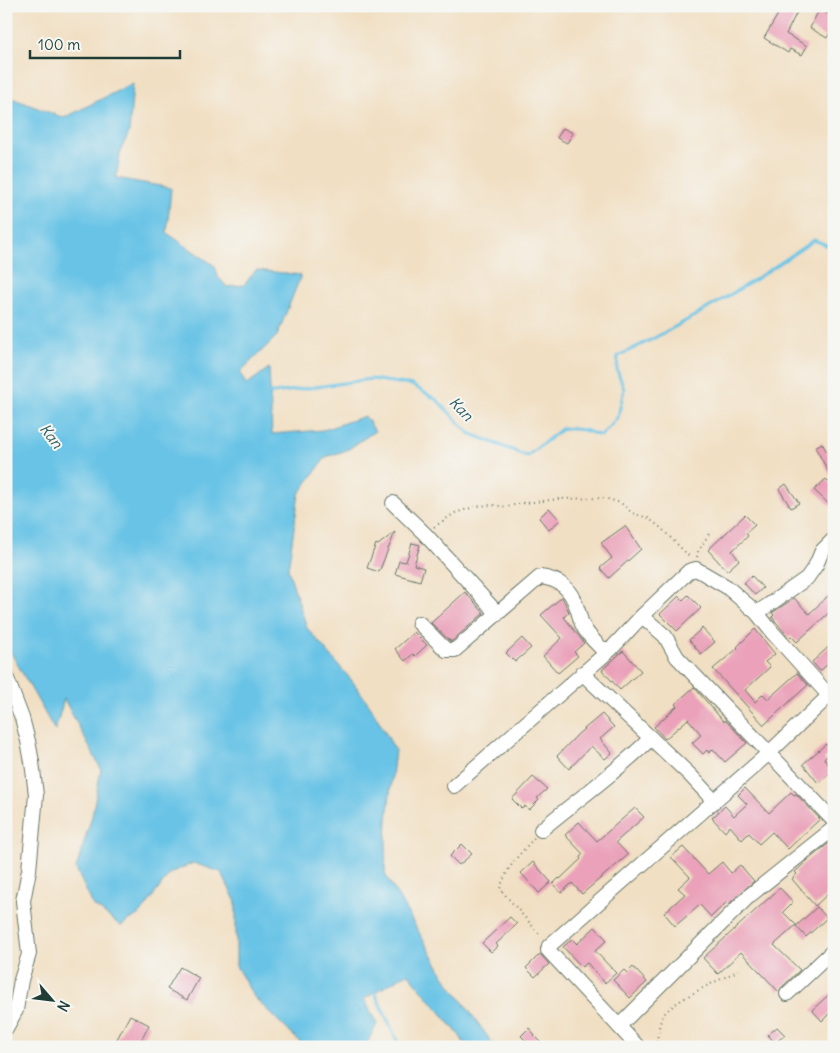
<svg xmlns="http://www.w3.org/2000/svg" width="840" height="1053" font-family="Delius,sans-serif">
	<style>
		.water { fill: #68c3e6; stroke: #44808d }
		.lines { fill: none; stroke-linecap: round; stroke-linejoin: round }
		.stream { stroke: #68c3e6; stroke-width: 3 }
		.building { fill: #eaa1b9 }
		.minor-casing { stroke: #687666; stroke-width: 16 }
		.path { stroke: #687666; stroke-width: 2; stroke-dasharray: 1 4; stroke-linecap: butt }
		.minor { stroke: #fff; stroke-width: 14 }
		.labels { text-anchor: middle; stroke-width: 4; stroke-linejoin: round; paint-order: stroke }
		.water-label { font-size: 15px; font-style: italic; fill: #315e60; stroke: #f6f6f2 }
	</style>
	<rect width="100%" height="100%" fill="#f6f6f2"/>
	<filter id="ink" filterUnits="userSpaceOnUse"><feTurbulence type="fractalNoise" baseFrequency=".02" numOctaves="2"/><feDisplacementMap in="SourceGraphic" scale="10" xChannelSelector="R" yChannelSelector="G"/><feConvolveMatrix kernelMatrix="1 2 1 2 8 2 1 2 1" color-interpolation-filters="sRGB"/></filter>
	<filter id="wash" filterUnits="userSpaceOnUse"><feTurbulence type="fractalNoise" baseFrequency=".0096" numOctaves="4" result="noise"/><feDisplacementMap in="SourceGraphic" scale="20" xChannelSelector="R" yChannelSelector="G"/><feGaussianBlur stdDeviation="1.12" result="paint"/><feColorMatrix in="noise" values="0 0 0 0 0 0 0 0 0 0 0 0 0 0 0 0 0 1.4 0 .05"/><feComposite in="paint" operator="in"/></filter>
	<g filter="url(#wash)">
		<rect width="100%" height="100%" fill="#f1dfc3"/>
		<path class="water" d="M133,83L129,133L121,149L116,178L171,188L167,233L215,266L218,277L227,287L244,285L256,270L301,275L277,336L240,372L246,385L269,368L272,434L323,430L365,416L375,431L347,450L326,457L299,494L288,569L307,628L353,682L371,707L395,750L387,820L385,874L445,977L495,1047H466L460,1036L408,973L364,999L377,1024L365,1047H305L254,997L236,966V902L221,872L193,863L170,873L142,912L121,926L93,905L76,869L92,816L101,769L64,699L55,731L6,644V96L64,118Z"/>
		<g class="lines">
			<g class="stream">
				<path d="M267,394L371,379L412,385L437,400L469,433L527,456L563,428L584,430L601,436L618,417L624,389L617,370L618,356C686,324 752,283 814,240L834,248"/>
				<path d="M374,991L400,1047"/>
			</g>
		</g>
		<g id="blocks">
			<g class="building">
				<path d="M783,6H800L786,34L807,46L802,55L790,49L788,53L764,38Z"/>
				<path d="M819,10L834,17V26L827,38L810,28Z"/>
				<path d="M563,128L573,133L567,143L557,138Z"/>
				<path d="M822,443L834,465V482L815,447Z"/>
				<path d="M826,479L834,488V509L814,490Z"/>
				<path d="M786,484L799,503L791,508L779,489Z"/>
				<path d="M549,508L560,520L549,530L539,518Z"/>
				<path d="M745,515L755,525L746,533L748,536L732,551L739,560L727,571L708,550Z"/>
				<path d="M625,526L641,549L609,578L600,568L612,558L601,543Z"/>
				<path d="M395,532L379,572L367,568L376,544L378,545Z"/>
				<path d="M412,543L420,545L414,565L424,568L420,581L395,574L399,561L406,562Z"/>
				<path d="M752,576L763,588L755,595L744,583Z"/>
				<path d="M465,592L484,613L452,641H450L431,623Z"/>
				<path d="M830,594L834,598V608L797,642L791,636L789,638L772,617L774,615L772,613L794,598L809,614Z"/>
				<path d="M688,595L701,608L677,631L660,614L679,596L683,600Z"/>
				<path d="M562,597L569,612L564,617L584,643L574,652L578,656L558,673L543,656L562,638L541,615Z"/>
				<path d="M702,628L715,642L701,654L689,640Z"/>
				<path d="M755,629L775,654L765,662L770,667L745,690L755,702L763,694L768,699L797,673L808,685L764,725L713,669L738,648L737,647Z"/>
				<path d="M414,632L427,645L415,656L413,654L405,661L395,649Z"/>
				<path d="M522,638L531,648L515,662L506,653Z"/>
				<path d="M834,642V659L820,671L812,662Z"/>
				<path d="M623,651L641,671L620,690L602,670Z"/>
				<path d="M694,687L724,722L725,720L747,743L725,762L713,749L709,753L707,750L703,754L692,743L701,735L700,733L688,719L665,739L654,727L677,706L675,704Z"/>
				<path d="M602,714L614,727L600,739L612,753L605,759L591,746L569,769L557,756L578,734Z"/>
				<path d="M826,744L832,752L824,759L833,771L818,783L803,764Z"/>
				<path d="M533,777L547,789L537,798L539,800L529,810L525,806L522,809L512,799Z"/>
				<path d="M745,788L769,813L791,792L794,795L796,794L820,819L788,849L772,832L759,844L749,833L742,840L730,826L725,832L712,818L725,806L734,816L747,804L738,795Z"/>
				<path d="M635,808L644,817L616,842L628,855L582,894L572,883L561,893L553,884L559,878L560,879L581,859L580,857L583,854L565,835L579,822L597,841Z"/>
				<path d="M834,839V888L815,906L792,879L797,874L795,872L808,860Z"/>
				<path d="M462,844L472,854L459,865L450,856Z"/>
				<path d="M683,847L708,874L722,862L731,873L740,865L754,881L729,904L727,902L711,917L700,905L675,926L664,913L685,894L678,888L690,877L671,857Z"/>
				<path d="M533,862L551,882L539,893L521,873Z"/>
				<path d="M780,888L793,902L783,912L796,925L774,945L800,970L781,988L779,992L741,952L718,974L703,958Z"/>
				<path d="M817,907L827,918L806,937L796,926Z"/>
				<path d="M510,917L517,924L496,944L498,946L491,952L482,943Z"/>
				<path d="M595,927L607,940L595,951L616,973L605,983L587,963L582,967L563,947L572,939L577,944Z"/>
				<path d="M540,954L549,964L535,977L526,968Z"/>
				<path d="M180,967L199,978L187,1000L167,989Z"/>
				<path d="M633,967L647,982L630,998L613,980L624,970L627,973Z"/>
				<path d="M834,990V1009L822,1021L812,1010Z"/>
				<path d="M130,1015L149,1025L138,1047H128L116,1041Z"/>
				<path d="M777,1027L785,1035L775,1043L768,1035Z"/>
				<path d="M529,1028L535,1035L534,1036L545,1047H532L521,1036Z"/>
			</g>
		</g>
	</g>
	<g filter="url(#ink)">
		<use href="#blocks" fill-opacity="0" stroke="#687666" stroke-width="1"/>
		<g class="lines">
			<defs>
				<g id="minor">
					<path d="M393,503L425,534L497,613"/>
					<path d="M757,613L807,578L816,565L822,551L834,539"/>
					<path d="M642,616L665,636L677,657L834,821"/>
					<path d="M419,623L446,650H455L540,577C560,579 571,589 577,608C579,613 580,619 582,624C586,634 595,642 602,649H611"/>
					<path d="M582,673L690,775L714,801"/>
					<path d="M6,676L22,718L28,741L32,762L36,795L29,870L23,901L29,954L21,980L16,1010L6,1028"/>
					<path d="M454,786L611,649L642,616L689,571L696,569L703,573L727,587L757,613L772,632L834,701"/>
					<path d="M541,830C578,799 617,772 651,738"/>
					<path d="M787,994L834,950"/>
					<path d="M619,1026L749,896L834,828"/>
					<path d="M638,1047L548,950L549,946L769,753L834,691"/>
				</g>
			</defs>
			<use href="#minor" class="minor-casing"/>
			<g class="path">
				<path d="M434,527L455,513L477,506L492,505L507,507L518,504L558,499L604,498L621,503L632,513L648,518L661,528L691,558"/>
				<path d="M697,557L698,552L710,532"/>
				<path d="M534,838C520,854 506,868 500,889L541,936"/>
				<path d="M656,1047C658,1037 658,1025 663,1016C671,1001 722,979 739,970"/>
			</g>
			<use href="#minor" class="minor"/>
		</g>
	</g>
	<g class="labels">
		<g class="water-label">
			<text transform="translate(461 409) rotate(46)" y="5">Kan</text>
			<text transform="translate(51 436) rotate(52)" y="5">Kan</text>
		</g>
	</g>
	<rect width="840" height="1053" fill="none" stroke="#f6f6f2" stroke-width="25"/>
	<g transform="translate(52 1000) rotate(118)" stroke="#f6f6f2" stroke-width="4" paint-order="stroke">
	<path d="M0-4L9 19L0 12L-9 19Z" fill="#1f3d34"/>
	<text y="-8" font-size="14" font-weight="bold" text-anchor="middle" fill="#1f3d34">N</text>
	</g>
	<path d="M30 50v8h150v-8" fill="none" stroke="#1f3d34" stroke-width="2.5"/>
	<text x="38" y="50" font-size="15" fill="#1f3d34" stroke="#f6f6f2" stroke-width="4" paint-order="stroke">100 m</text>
</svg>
